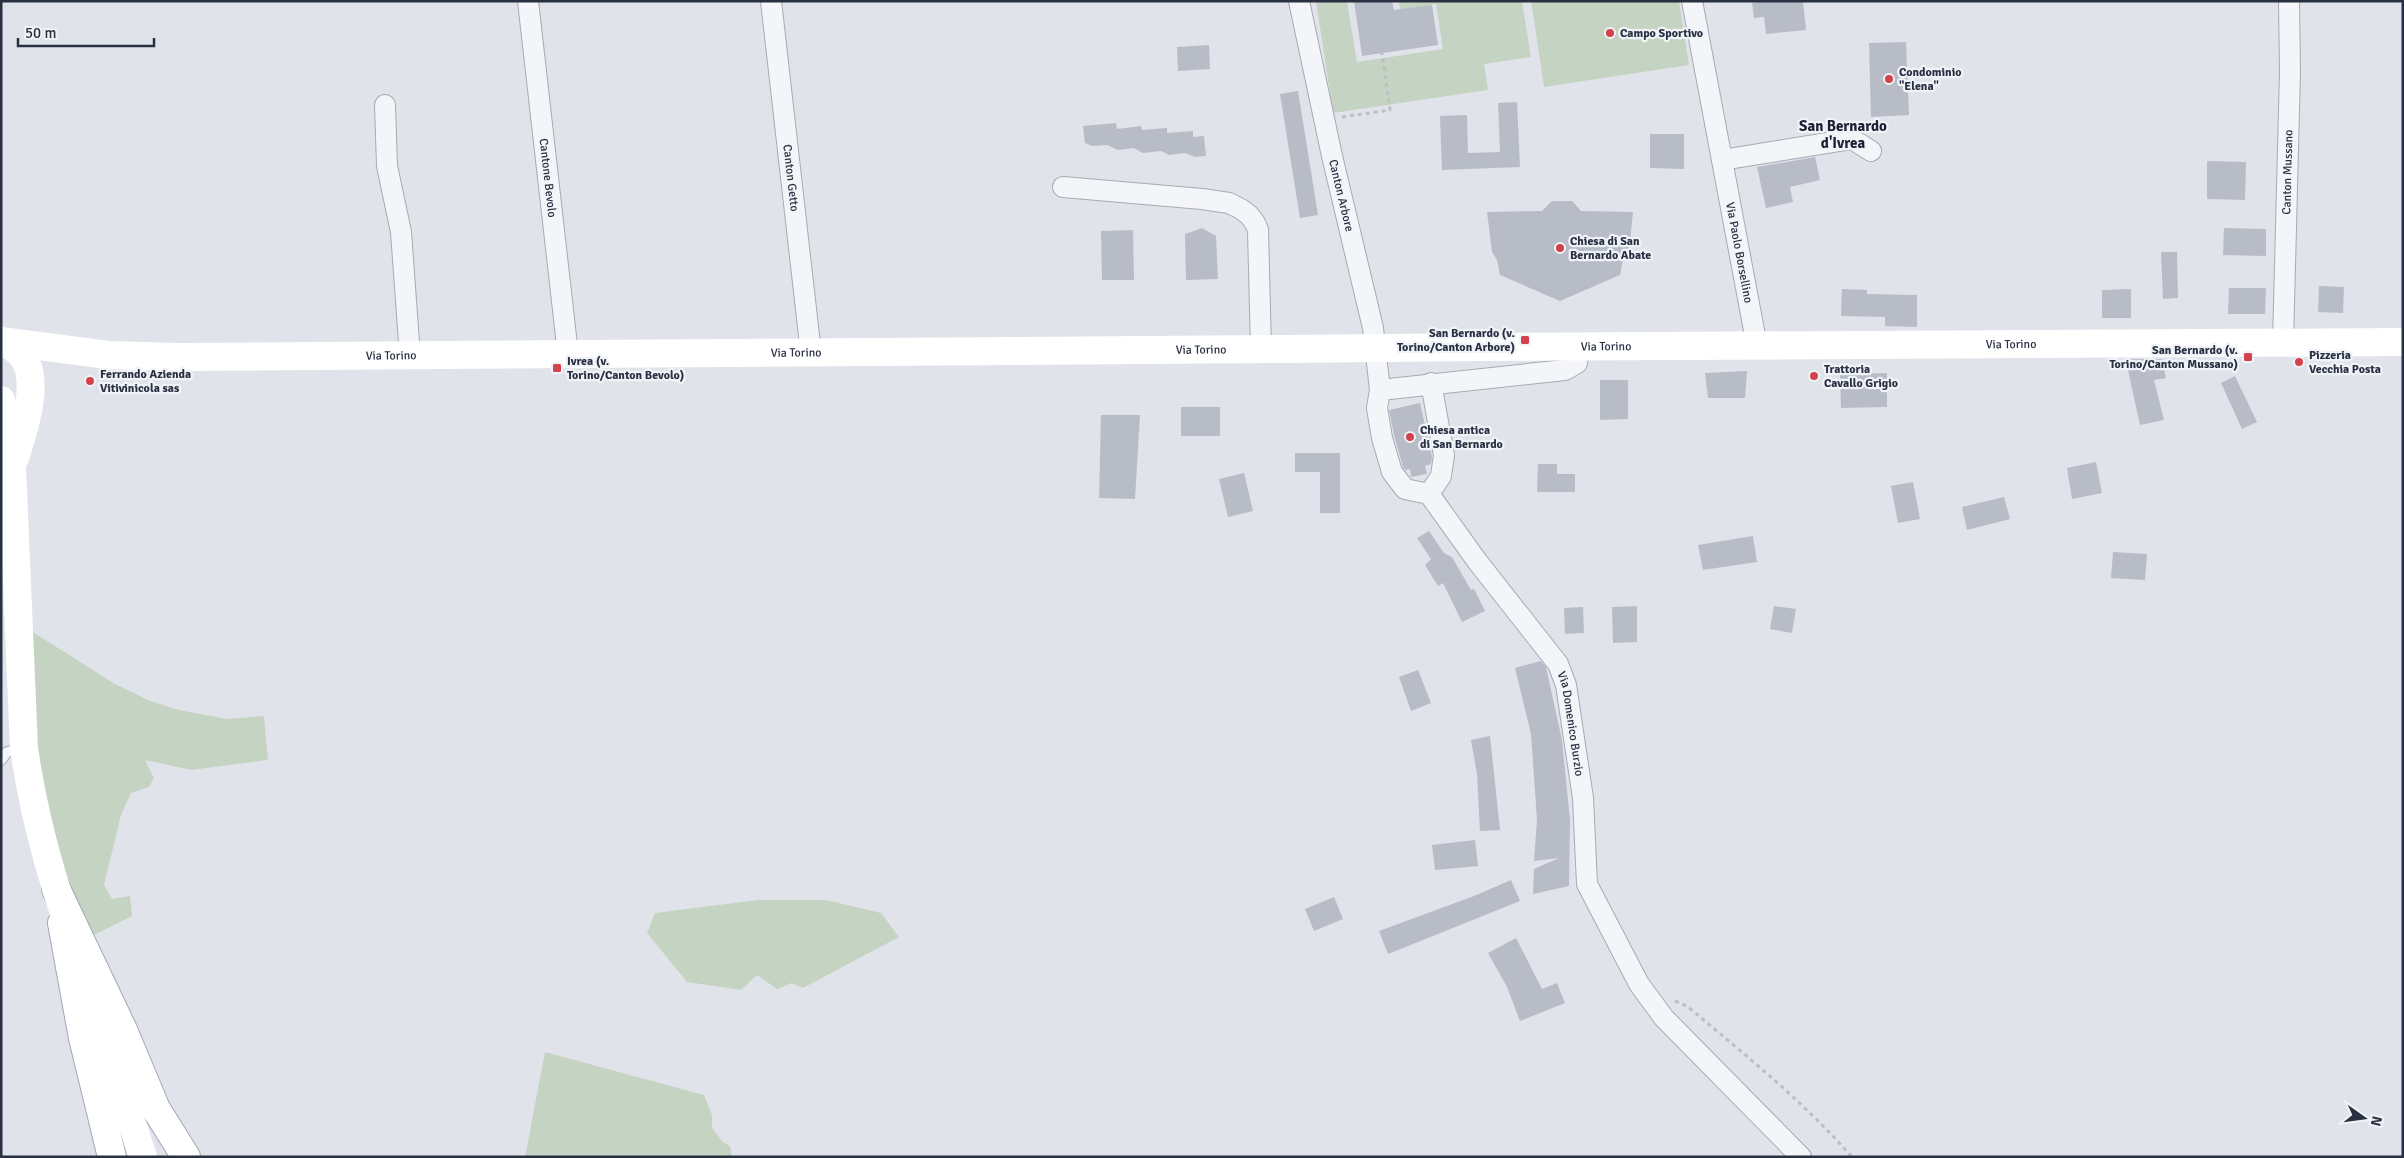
<svg xmlns="http://www.w3.org/2000/svg" width="2404" height="1158" font-family="Signika,sans-serif">
	<style>
		.green { fill: #c5d4c2 }
		.building { fill: #b8bcc7 }
		.lines { fill: none; stroke-linecap: round; stroke-linejoin: round }
		.lane-casing { stroke: #a6aab4; stroke-width: 12 }
		.street-casing { stroke: #a6aab4; stroke-width: 22 }
		.primary-casing { stroke: #a0a7b6; stroke-width: 30 }
		.path { stroke: #bbbec5; stroke-width: 3; stroke-dasharray: 4 4; stroke-linecap: butt }
		.lane { stroke: #f4f5f8; stroke-width: 10 }
		.street { stroke: #f4f5f8; stroke-width: 20 }
		.secondary { stroke: #fff; stroke-width: 28 }
		.primary { stroke: #fff; stroke-width: 28 }
		.secondary-bridge { stroke: #fff; stroke-width: 28 }
		.poi-dot { fill: #d1434c; stroke: #f0f3f7; stroke-width: 2 }
		.labels { text-anchor: middle; stroke-width: 4.5; stroke-linejoin: round; paint-order: stroke }
		.poi-label { font-size: 12px; font-weight: bold; fill: #293042; stroke: #f0f3f7; text-anchor: start }
		.street-label { font-size: 12px; fill: #293042; stroke: #f0f3f7 }
		.quarter-label { font-size: 15px; font-weight: bold; fill: #1b2133; stroke: #f0f3f7 }
	</style>
	<rect width="100%" height="100%" fill="#e1e3ea"/>
	<g class="green">
		<path d="M1316,1H1347L1357,62L1443,49L1436,4L1400,10L1399,2L1522,1L1531,57L1484,64L1488,90L1333,113Z"/>
		<path d="M1531,1H1679L1689,65L1544,87Z"/>
		<path d="M28,629L115,684L150,701L179,710L227,719L264,716L268,760L191,770L145,760L154,778L149,787L131,793L121,815L104,885L112,899L130,896L132,916L94,935L71,897L55,853L36,755Z"/>
		<path d="M758,900H826L881,913L899,937L803,988L792,983L777,989L757,975L741,990L687,982L647,933L655,913Z"/>
		<path d="M545,1052L704,1095L712,1115V1128L723,1142L730,1146L732,1157H525Z"/>
	</g>
	<g class="building">
		<path d="M1354,1H1392L1394,10L1432,5L1438,45L1362,56Z"/>
		<path d="M1766,1H1803L1806,30L1766,34L1764,17L1754,18L1752,3Z"/>
		<path d="M1906,42L1909,115L1871,117L1869,43Z"/>
		<path d="M1209,45L1210,69L1178,71L1177,47Z"/>
		<path d="M1298,91L1318,215L1300,218L1280,94Z"/>
		<path d="M1517,102L1520,167L1442,170L1440,116L1467,115L1468,153L1500,152L1498,103Z"/>
		<path d="M1116,123L1117,129L1141,126L1142,130L1167,128V133L1193,131V137L1204,136L1206,156L1195,157L1185,153L1169,155L1161,151L1143,153L1134,148L1118,150L1107,145L1092,146L1085,143L1083,126Z"/>
		<path d="M1650,134H1684V169L1650,168Z"/>
		<path d="M1815,157L1820,180L1790,187L1793,202L1766,208L1757,167Z"/>
		<path d="M2207,161L2246,162L2245,200L2207,199Z"/>
		<path d="M1552,201H1572L1581,211L1633,212L1629,252L1623,260L1620,275L1560,301L1500,275L1497,260L1492,252L1487,212L1542,211Z"/>
		<path d="M1202,228L1216,236L1218,279L1186,280L1185,234Z"/>
		<path d="M2224,228L2266,229V256L2223,255Z"/>
		<path d="M1133,230L1134,280H1102L1101,231Z"/>
		<path d="M2161,252H2177L2178,298L2163,299Z"/>
		<path d="M2319,286L2344,287L2343,313L2318,312Z"/>
		<path d="M2229,288H2266L2265,314H2228Z"/>
		<path d="M1842,289L1867,290V294L1917,295V327L1885,326V317L1841,316Z"/>
		<path d="M2131,289V318H2102V290Z"/>
		<path d="M2132,359H2162L2166,378L2154,380L2164,420L2140,425L2126,361Z"/>
		<path d="M1747,371L1745,398H1708L1705,373Z"/>
		<path d="M1887,373V407L1841,408L1840,374Z"/>
		<path d="M2235,376L2257,422L2242,429L2221,383Z"/>
		<path d="M1600,380H1628V419L1600,420Z"/>
		<path d="M1420,403L1432,457L1431,464L1425,466L1427,474L1411,477L1410,469L1405,470L1403,467L1394,435L1389,410Z"/>
		<rect x="1181" y="407" width="39" height="29"/>
		<path d="M1101,415H1140L1135,499L1099,498Z"/>
		<path d="M1295,453H1340V513H1320V472H1295Z"/>
		<path d="M2096,462L2102,493L2072,499L2067,468Z"/>
		<path d="M1538,464H1557V474H1575V492H1537Z"/>
		<path d="M1244,473L1253,511L1228,517L1219,479Z"/>
		<path d="M1913,482L1920,519L1898,523L1891,486Z"/>
		<path d="M2004,497L2010,519L1967,530L1962,507Z"/>
		<path d="M1429,531L1444,553L1452,557L1471,590L1474,589L1485,611L1462,622L1443,583L1438,586L1425,565L1431,559L1417,538Z"/>
		<path d="M1753,536L1757,562L1703,570L1698,545Z"/>
		<path d="M2113,552L2147,554L2145,580L2111,578Z"/>
		<path d="M1637,606V642L1613,643L1612,607Z"/>
		<path d="M1774,606L1796,609L1792,633L1770,629Z"/>
		<path d="M1583,607L1584,633L1565,634L1564,608Z"/>
		<path d="M1541,661L1546,667L1562,740L1570,820L1569,886L1533,894L1534,869L1559,858L1534,861L1537,819L1531,734L1515,668Z"/>
		<path d="M1418,670L1431,703L1411,711L1399,677Z"/>
		<path d="M1490,736L1500,830L1480,831L1477,774L1471,740Z"/>
		<path d="M1475,840L1478,866L1435,870L1432,845Z"/>
		<path d="M1511,880L1520,901L1388,954L1379,931L1474,896Z"/>
		<path d="M1334,897L1343,919L1314,931L1305,909Z"/>
		<path d="M1516,938L1542,989L1557,983L1565,1003L1520,1021L1507,987L1488,953Z"/>
	</g>
	<g class="lines">
		<defs>
			<path id="lane" d="M1,760L7,752L23,748"/>
			<g id="street">
				<path id="s1" d="M528,1L568,354"/>
				<path id="s2" d="M771,1L811,353"/>
				<path id="s3" d="M1299,1L1332,156L1373,328L1380,390L1377,408L1382,438L1392,472L1405,489L1429,494"/>
				<path id="s4" d="M1692,1L1757,346"/>
				<path d="M385,105L387,166L401,232L410,356"/>
				<path d="M1722,160L1852,139L1871,151"/>
				<path d="M1063,187L1202,199L1229,203L1241,209L1249,215L1255,223L1258,230L1261,350"/>
				<path id="s5" d="M2283,343L2290,72L2289,1"/>
				<path d="M1380,390L1565,370L1577,363L1579,347"/>
				<path id="s6" d="M1429,494L1477,561L1558,664L1566,685L1583,798L1587,884L1639,984L1664,1018L1801,1157"/>
				<path d="M1429,494L1441,476L1444,455L1431,383"/>
			</g>
			<g id="primary">
				<path d="M56,889L123,1030L156,1109L186,1157"/>
				<path d="M62,923L83,1038L112,1157"/>
			</g>
		</defs>
		<use href="#lane" class="lane-casing"/>
		<use href="#street" class="street-casing"/>
		<use href="#primary" class="primary-casing"/>
		<g class="path">
			<path d="M1342,117L1390,110L1382,53"/>
			<path d="M1675,1001L1687,1006C1744,1054 1803,1101 1852,1157"/>
		</g>
		<use href="#lane" class="lane"/>
		<use href="#street" class="street"/>
		<g class="secondary">
			<path id="s7" d="M1,341L108,355L179,357L1284,349"/>
			<path d="M1,341C9,345 17,349 23,357C41,381 23,432 15,458"/>
			<path id="s8" d="M1480,347L2403,342"/>
			<path d="M1,400L12,466L24,748C32,804 46,859 64,913"/>
			<path d="M77,954L143,1157"/>
		</g>
		<use href="#primary" class="primary"/>
		<path class="secondary-bridge" d="M1284,349L1480,347"/>
	</g>
	<g class="poi-dot">
		<circle cx="1610" cy="33" r="5"/>
		<circle cx="1889" cy="79" r="5"/>
		<circle cx="1560" cy="248" r="5"/>
		<rect x="1520" y="335" width="10" height="10" rx="2.5"/>
		<rect x="2243" y="352" width="10" height="10" rx="2.5"/>
		<circle cx="2299" cy="362" r="5"/>
		<rect x="552" y="363" width="10" height="10" rx="2.5"/>
		<circle cx="1814" cy="376" r="5"/>
		<circle cx="90" cy="381" r="5"/>
		<circle cx="1410" cy="437" r="5"/>
	</g>
	<g class="labels">
		<g class="poi-label">
			<text x="1620" y="37">Campo Sportivo</text>
			<text x="1899" y="76">Condominio<tspan x="1899" dy="14">"Elena"</tspan></text>
			<text x="1570" y="245">Chiesa di San<tspan x="1570" dy="14">Bernardo Abate</tspan></text>
			<text x="1515" y="337" text-anchor="end">San Bernardo (v.<tspan x="1515" dy="14">Torino/Canton Arbore)</tspan></text>
			<text x="2238" y="354" text-anchor="end">San Bernardo (v.<tspan x="2238" dy="14">Torino/Canton Mussano)</tspan></text>
			<text x="2309" y="359">Pizzeria<tspan x="2309" dy="14">Vecchia Posta</tspan></text>
			<text x="567" y="365">Ivrea (v.<tspan x="567" dy="14">Torino/Canton Bevolo)</tspan></text>
			<text x="1824" y="373">Trattoria<tspan x="1824" dy="14">Cavallo Grigio</tspan></text>
			<text x="100" y="378">Ferrando Azienda<tspan x="100" dy="14">Vitivinicola sas</tspan></text>
			<text x="1420" y="434">Chiesa antica<tspan x="1420" dy="14">di San Bernardo</tspan></text>
		</g>
		<g class="street-label">
			<text dy="4" stroke="none"><textPath href="#s5" startOffset="171">Canton Mussano</textPath></text>
			<text dy="4" stroke="none"><textPath href="#s2" startOffset="178">Canton Getto</textPath></text>
			<text dy="4" stroke="none"><textPath href="#s1" startOffset="178">Cantone Bevolo</textPath></text>
			<text dy="4" stroke="none"><textPath href="#s3" startOffset="199">Canton Arbore</textPath></text>
			<text dy="4" stroke="none"><textPath href="#s4" startOffset="256">Via Paolo Borsellino</textPath></text>
			<text dy="4" stroke="none"><textPath href="#s8" startOffset="531">Via Torino</textPath></text>
			<text dy="4" stroke="none"><textPath href="#s8" startOffset="126">Via Torino</textPath></text>
			<text dy="4" stroke="none"><textPath href="#s7" startOffset="1201">Via Torino</textPath></text>
			<text dy="4" stroke="none"><textPath href="#s7" startOffset="796">Via Torino</textPath></text>
			<text dy="4" stroke="none"><textPath href="#s7" startOffset="391">Via Torino</textPath></text>
			<text dy="4" stroke="none"><textPath href="#s6" startOffset="275">Via Domenico Burzio</textPath></text>
		</g>
		<g class="quarter-label">
			<text x="1843" y="131">San Bernardo<tspan x="1843" dy="17">d'Ivrea</tspan></text>
		</g>
	</g>
	<rect width="2404" height="1158" fill="none" stroke="#293042" stroke-width="5"/>
	<g transform="translate(2364 1118) rotate(104)" stroke="#f0f3f7" stroke-width="4" paint-order="stroke">
	<path d="M0-4L9 19L0 12L-9 19Z" fill="#293042"/>
	<text y="-8" font-size="14" font-weight="bold" text-anchor="middle" fill="#293042">N</text>
	</g>
	<path d="M18 38v8h136v-8" fill="none" stroke="#293042" stroke-width="2.5"/>
	<text x="25" y="38" font-size="15" fill="#293042" stroke="#f0f3f7" stroke-width="4" paint-order="stroke">50 m</text>
</svg>
